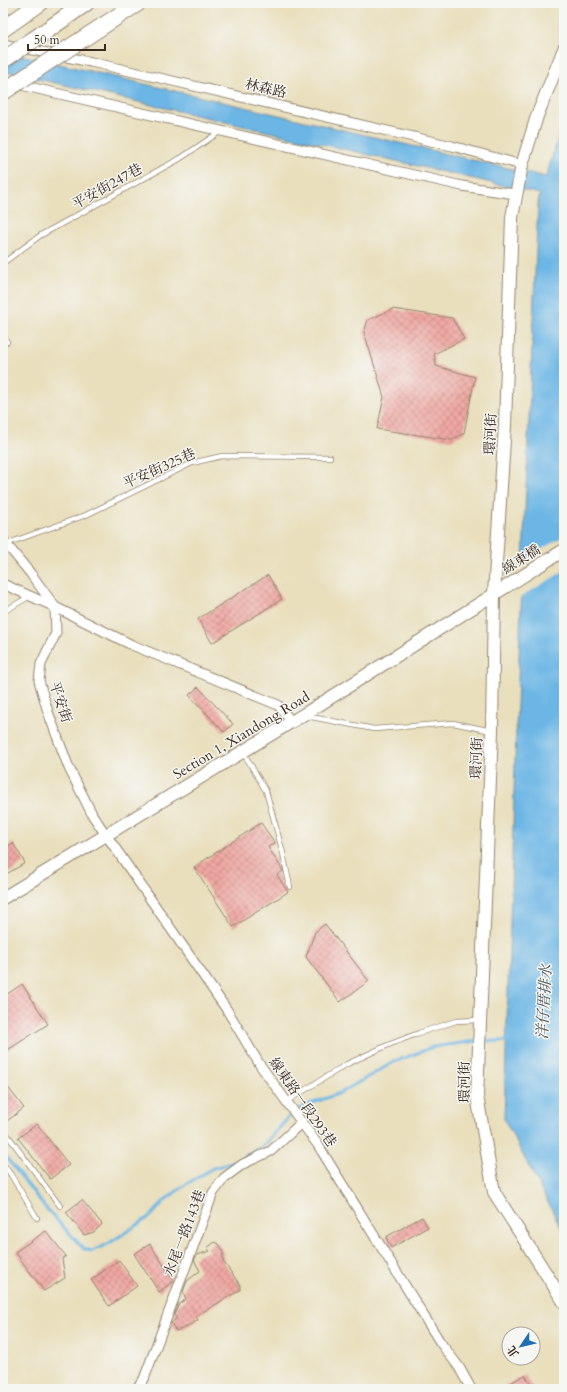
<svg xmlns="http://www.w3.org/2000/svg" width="567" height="1392" font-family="Cardo,'Noto Serif TC',serif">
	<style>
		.water { fill: #6cb6e5; stroke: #547082 }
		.pier { fill: #e9dfbd }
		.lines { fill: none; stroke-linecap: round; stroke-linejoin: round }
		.stream { stroke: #6cb6e5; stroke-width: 3 }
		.building { fill: url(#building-cross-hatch) }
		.lane-casing { stroke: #92846e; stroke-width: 6 }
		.street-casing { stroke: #92846e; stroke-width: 11 }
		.secondary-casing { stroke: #92846e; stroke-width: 14 }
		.highway-casing { stroke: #92846e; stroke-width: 18 }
		.lane { stroke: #fff; stroke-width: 4.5 }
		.street { stroke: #fff; stroke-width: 9 }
		.secondary { stroke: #fff; stroke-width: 12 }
		.highway { stroke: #fff; stroke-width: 16 }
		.highway-bridge-casing { stroke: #92846e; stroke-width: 18; stroke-linecap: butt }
		.highway-bridge { stroke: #fff; stroke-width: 16 }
		.labels { text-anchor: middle; stroke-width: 3; stroke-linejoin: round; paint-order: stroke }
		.street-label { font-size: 14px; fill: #3b2a1e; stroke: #f6f6f2 }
		.water-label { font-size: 15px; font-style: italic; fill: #4a545a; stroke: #f6f6f2 }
	</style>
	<defs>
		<pattern id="building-cross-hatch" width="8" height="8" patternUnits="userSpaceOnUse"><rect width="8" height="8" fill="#f0a8a3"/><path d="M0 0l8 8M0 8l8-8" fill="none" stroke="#c48984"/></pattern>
	</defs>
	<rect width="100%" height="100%" fill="#f6f6f2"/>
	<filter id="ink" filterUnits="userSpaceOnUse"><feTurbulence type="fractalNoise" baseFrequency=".025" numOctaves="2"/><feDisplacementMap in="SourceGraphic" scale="8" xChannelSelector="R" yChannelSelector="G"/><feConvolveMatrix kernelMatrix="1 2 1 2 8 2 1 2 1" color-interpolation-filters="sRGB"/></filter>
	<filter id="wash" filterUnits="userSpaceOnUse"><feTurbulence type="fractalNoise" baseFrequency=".012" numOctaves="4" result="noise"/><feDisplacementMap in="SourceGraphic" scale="16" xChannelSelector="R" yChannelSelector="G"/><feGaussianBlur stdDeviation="0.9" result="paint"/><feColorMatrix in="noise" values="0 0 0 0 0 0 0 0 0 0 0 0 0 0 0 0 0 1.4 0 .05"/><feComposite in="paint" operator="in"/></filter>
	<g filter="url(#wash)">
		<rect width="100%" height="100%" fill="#e9dfbd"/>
		<path class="water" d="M3,51L546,177L564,118V1073L561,1100L564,1105V1233L504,1119L516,729L538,202L540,194L3,71Z"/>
		<path class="pier" d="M564,536V571L519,598L521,561Z"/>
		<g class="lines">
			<g class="stream">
				<path d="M482,1041H510"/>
				<path d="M3,1153L44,1206L84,1249L92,1251L108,1244L152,1215L165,1200L185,1185L213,1168L235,1162L262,1147L290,1116L305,1106L340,1093L394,1062L433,1047L476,1041"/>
			</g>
		</g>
		<g id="blocks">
			<g class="building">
				<path d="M393,309L452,318L464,339L434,354L436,366L475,377L464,433L452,440L377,429L384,397L364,332L368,320Z"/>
				<path d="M268,575L282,599L212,643L198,619Z"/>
				<path d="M198,687L233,724L224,732L189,695Z"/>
				<path d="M261,823L275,843L268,847L282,869L283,871L277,875L288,892L233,927L194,867Z"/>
				<path d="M13,843L25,863L3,876V849Z"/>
				<path d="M325,924L369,981L340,1002L306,957L315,932Z"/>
				<path d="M22,984L48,1024L3,1053V997Z"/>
				<path d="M3,1081L24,1108L3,1124Z"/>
				<path d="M37,1124L69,1165L50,1179L18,1138Z"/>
				<path d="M82,1200L102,1224L94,1232L84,1235L66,1212Z"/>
				<path d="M422,1217L428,1227L391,1248L386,1237Z"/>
				<path d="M46,1231L66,1256L62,1259L65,1278L44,1291L15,1252Z"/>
				<path d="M215,1242L219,1244L223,1252V1261L240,1285V1290L196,1316L198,1320L187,1327L176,1331L171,1323L177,1318L174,1315L179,1304L186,1299L183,1292L187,1281L200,1271L194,1260L197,1255L210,1251L207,1248Z"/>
				<path d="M150,1244L174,1281L159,1292L134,1254Z"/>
				<path d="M119,1260L137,1286L109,1306L91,1280Z"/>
				<path d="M525,1375L533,1389H499Z"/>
			</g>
		</g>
	</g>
	<g filter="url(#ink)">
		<use href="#blocks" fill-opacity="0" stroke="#92846e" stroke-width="1"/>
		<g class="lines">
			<defs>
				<g id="lane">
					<path d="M3,263L41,235L181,158L221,131"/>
					<path d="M3,335L7,342"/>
					<path d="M3,403L5,406"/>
					<path d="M6,544L86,515L192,463L222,456L330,457"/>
					<path d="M3,612L30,596"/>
					<path d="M306,716L374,729L453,723L492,731"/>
					<path d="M243,752L266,791L283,853L290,887"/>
					<path d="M287,1101L347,1064L388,1045L419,1033L456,1021L478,1020"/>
					<path d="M3,1129L60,1206"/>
					<path d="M3,1164L11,1175L37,1218"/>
				</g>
				<g id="street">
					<path d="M3,44L91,62L452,146L522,165"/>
					<path d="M3,81L462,186L515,194"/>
					<path d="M3,540L31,574L55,607L56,633L41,664L39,681L48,712L69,768L93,816L227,1010L260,1065L318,1145L440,1342L459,1367L471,1389"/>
					<path d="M3,584L55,607L132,645L278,705L291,721"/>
					<path d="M137,1389L144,1379L213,1193L224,1178L243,1164L271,1151L302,1122"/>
				</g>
				<g id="secondary">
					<path d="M564,49L537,116L522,165L512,217L505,425L494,594L492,731L477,1096L494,1192L564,1302"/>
					<path d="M3,898L311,710L564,550"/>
				</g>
				<g id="highway">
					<path d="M3,29L40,3"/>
					<path d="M33,40L86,3"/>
					<path d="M72,46L138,3"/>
				</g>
			</defs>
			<use href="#lane" class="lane-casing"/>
			<use href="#street" class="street-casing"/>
			<use href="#secondary" class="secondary-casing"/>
			<use href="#highway" class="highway-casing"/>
			<use href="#lane" class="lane"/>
			<use href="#street" class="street"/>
			<use href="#secondary" class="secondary"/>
			<use href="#highway" class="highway"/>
			<defs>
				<g id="highway-bridge">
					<path d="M3,60L33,40"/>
					<path d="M3,92L72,46"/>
				</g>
			</defs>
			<use href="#highway-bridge" class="highway-bridge-casing"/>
			<use href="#highway-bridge" class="highway-bridge"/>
		</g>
	</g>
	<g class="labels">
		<g class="street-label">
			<text transform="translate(266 88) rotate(13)" y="5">林森路</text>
			<text transform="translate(107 186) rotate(-29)" y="5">平安街247巷</text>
			<text transform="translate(490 434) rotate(-87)" y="5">環河街</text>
			<text transform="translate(159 468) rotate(-24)" y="5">平安街325巷</text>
			<text transform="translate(521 559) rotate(-32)" y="5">線東橋</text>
			<text transform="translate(61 702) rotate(72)" y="5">平安街</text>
			<text transform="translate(241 735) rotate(-31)" y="5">Section 1, Xiandong Road</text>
			<text transform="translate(476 758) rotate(-88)" y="5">環河街</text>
			<text transform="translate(464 1082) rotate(-91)" y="5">環河街</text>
			<text transform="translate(303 1102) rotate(55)" y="5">線東路一段293巷</text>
			<text transform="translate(184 1233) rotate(-69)" y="5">水尾一路143巷</text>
		</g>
		<g class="water-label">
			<text transform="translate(544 1002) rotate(-87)" y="5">洋仔厝排水</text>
		</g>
	</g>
	<rect width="567" height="1392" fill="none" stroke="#f6f6f2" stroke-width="16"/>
	<g transform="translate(521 1346) rotate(235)"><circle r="19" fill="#f6f6f2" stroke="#aba49d"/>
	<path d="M0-3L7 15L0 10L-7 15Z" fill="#1f6fb2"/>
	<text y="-6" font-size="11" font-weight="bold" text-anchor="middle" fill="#3b2a1e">北</text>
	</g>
	<path d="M28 44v6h77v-6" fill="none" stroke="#3b2a1e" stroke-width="2"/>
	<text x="34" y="44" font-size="12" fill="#3b2a1e" stroke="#f6f6f2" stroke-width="3" paint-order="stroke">50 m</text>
</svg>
